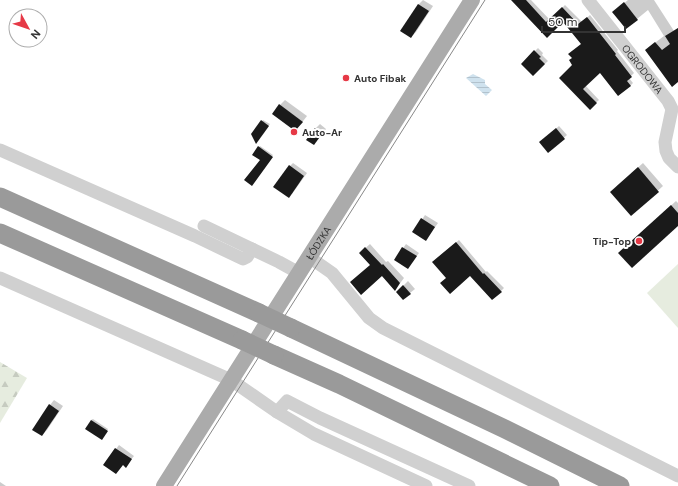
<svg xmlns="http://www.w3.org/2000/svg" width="678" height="486" font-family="'DM Sans',sans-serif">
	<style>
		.forest { fill: url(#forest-firs) }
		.garden { fill: #e6ecdf }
		.water { fill: url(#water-rules) }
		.shadow { fill: #0003 }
		.building { fill: #1a1a1a }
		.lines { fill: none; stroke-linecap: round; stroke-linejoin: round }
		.minor { stroke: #d0d0d0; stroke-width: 13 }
		.major { stroke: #ababab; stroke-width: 16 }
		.highway { stroke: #9a9a9a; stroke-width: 19 }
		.tram { stroke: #888; stroke-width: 1 }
		.highway-bridge { stroke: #9a9a9a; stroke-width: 19 }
		.poi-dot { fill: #e63946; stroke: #fff; stroke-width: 1.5 }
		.labels { text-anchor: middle; stroke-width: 4; stroke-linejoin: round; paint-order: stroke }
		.street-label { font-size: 10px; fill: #333; stroke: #fff }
		.poi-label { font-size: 10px; font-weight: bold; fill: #333; stroke: #fff; text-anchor: start }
	</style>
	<defs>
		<pattern id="forest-firs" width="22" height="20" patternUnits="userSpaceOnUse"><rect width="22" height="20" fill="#e6ecdf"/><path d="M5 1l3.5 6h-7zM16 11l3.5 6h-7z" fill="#c6cbc0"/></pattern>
		<pattern id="water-rules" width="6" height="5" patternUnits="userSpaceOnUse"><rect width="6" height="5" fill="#cfe2ee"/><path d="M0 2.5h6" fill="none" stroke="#b2c2cd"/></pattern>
	</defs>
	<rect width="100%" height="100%" fill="#fff"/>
	<path class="forest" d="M0,362L27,378L0,423Z"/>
	<path class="garden" d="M678,264V328L647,293Z"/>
	<path class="water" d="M473,74L485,80V84L492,90L486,96L466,78Z"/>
	<g class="shadow">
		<path d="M423,0L433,6L416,32L411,37L402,31L419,4Z"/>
		<path d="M516,0H531L550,20L565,5L582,22L590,15L618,50L617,51L634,73L629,78L633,83L630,86L600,72L585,85L599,100L590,108L574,65L582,44L563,21L547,36Z"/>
		<path d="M628,0H654L674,31L678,28V81L648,48L664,36L648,10L626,28L616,10Z"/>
		<path d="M538,48L543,53L542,55L548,61L533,75L522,64Z"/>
		<path d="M285,100L307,116L300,125L280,105Z"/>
		<path d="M263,120L270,124L256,142L252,134Z"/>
		<path d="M320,124L326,129L314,144L315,129Z"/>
		<path d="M559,126L567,135L548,152L543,140Z"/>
		<path d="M260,146L273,155L253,183L261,160L259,147Z"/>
		<path d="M293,163L307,173L292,194L290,166Z"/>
		<path d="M643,163L663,186L631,215L616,187Z"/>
		<path d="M676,201L678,203V225L624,248Z"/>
		<path d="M425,215L438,223L426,240L414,232Z"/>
		<path d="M459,240L486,272L487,271L504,288L493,299L470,275L448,278L436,259Z"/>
		<path d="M370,244L386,262L388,261L404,278L395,290L360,253Z"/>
		<path d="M406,244L419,253L408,268L395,260Z"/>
		<path d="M408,281L415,289L410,293L402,287Z"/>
		<path d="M54,400L63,406L47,430L42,435L50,405Z"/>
		<path d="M93,419L108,429L103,437L91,420Z"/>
		<path d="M119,445L134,456L126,466L123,464L116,473L104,465Z"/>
		<path d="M0,482L6,486H0Z"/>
	</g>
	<g class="building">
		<path d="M511,0H526L546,22L562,7L578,24L587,17L616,54L615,55L632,77L627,81L631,86L618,96L600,73L583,89L597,103L590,110L559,78L572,65L569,60L572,58L568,54L581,44L563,22L547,38Z"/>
		<path d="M624,2L638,20L626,29L612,12Z"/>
		<path d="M418,4L429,11L411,38L400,31Z"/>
		<path d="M678,28V82L672,87L645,50L655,42L662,50L670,44L665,36Z"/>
		<path d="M534,50L541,57L539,58L545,64L533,76L521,64Z"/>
		<path d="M279,104L303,122L295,131L272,114Z"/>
		<path d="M261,120L269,126L256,144L251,134Z"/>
		<path d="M315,128L322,134L314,145L306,140Z"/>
		<path d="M556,128L565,139L548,153L539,142Z"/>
		<path d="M258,146L273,157L252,186L244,180L260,160L252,155Z"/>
		<path d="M289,165L304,176L289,198L273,187Z"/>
		<path d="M638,167L659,192L631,216L610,192Z"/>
		<path d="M671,205L678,213V226L632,268L618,253Z"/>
		<path d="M421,218L435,227L426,241L412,232Z"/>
		<path d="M456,242L483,274L484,273L502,292L492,300L470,276L450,294L440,283L446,278L432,262Z"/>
		<path d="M365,247L382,265L383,264L400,283L395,291L382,276L361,295L350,282L370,265L359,253Z"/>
		<path d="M402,247L417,256L408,269L394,260Z"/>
		<path d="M403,285L411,294L403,300L396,292Z"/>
		<path d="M49,404L59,411L42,436L32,430Z"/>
		<path d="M91,420L108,431L102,440L85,429Z"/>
		<path d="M115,448L132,459L126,468L123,465L116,474L103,465Z"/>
	</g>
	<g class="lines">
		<g class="minor">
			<path id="s1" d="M588,0L668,101L672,109L665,142L666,151L669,158L678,167"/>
			<path d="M0,150L195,236L243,259L247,257L252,249"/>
			<path d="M204,226L279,262L299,273"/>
			<path d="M309,257L332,273L369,318L383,328L678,476"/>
			<path d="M0,278L231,380L277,412L314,434L426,486"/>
			<path d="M277,412L287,401L320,418L469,486"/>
		</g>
		<path class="major" id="s2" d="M164,486L472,0"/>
		<g class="highway">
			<path d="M0,197L259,313"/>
			<path d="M0,233L242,340"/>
			<path d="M291,328L505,429L620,486"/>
			<path d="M274,355L339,384L550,486"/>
		</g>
		<path class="tram" d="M177,486L485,0"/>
		<g class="highway-bridge">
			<path d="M259,313L291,328"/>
			<path d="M242,340L274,355"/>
		</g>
	</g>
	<g class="poi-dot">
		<circle cx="346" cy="78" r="4"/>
		<circle cx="294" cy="132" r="4"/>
		<circle cx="639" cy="241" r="4"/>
	</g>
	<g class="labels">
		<g class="street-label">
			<text dy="4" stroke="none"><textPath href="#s1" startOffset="88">OGRODOWA</textPath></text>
			<text dy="4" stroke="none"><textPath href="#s2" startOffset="288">ŁÓDZKA</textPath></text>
		</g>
		<g class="poi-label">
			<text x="354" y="82">Auto Fibak</text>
			<text x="302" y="136">Auto-Ar</text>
			<text x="631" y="245" text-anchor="end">Tip-Top</text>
		</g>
	</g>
	<g transform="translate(28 28) rotate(130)"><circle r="19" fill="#ffffff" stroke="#adadad"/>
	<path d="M0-3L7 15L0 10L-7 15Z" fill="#e63946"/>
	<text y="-6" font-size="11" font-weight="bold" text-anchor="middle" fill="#333333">N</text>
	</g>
	<path d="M542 26v6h83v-6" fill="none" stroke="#333333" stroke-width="2"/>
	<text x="548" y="26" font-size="12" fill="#333333" stroke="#ffffff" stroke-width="3" paint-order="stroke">50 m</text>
</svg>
